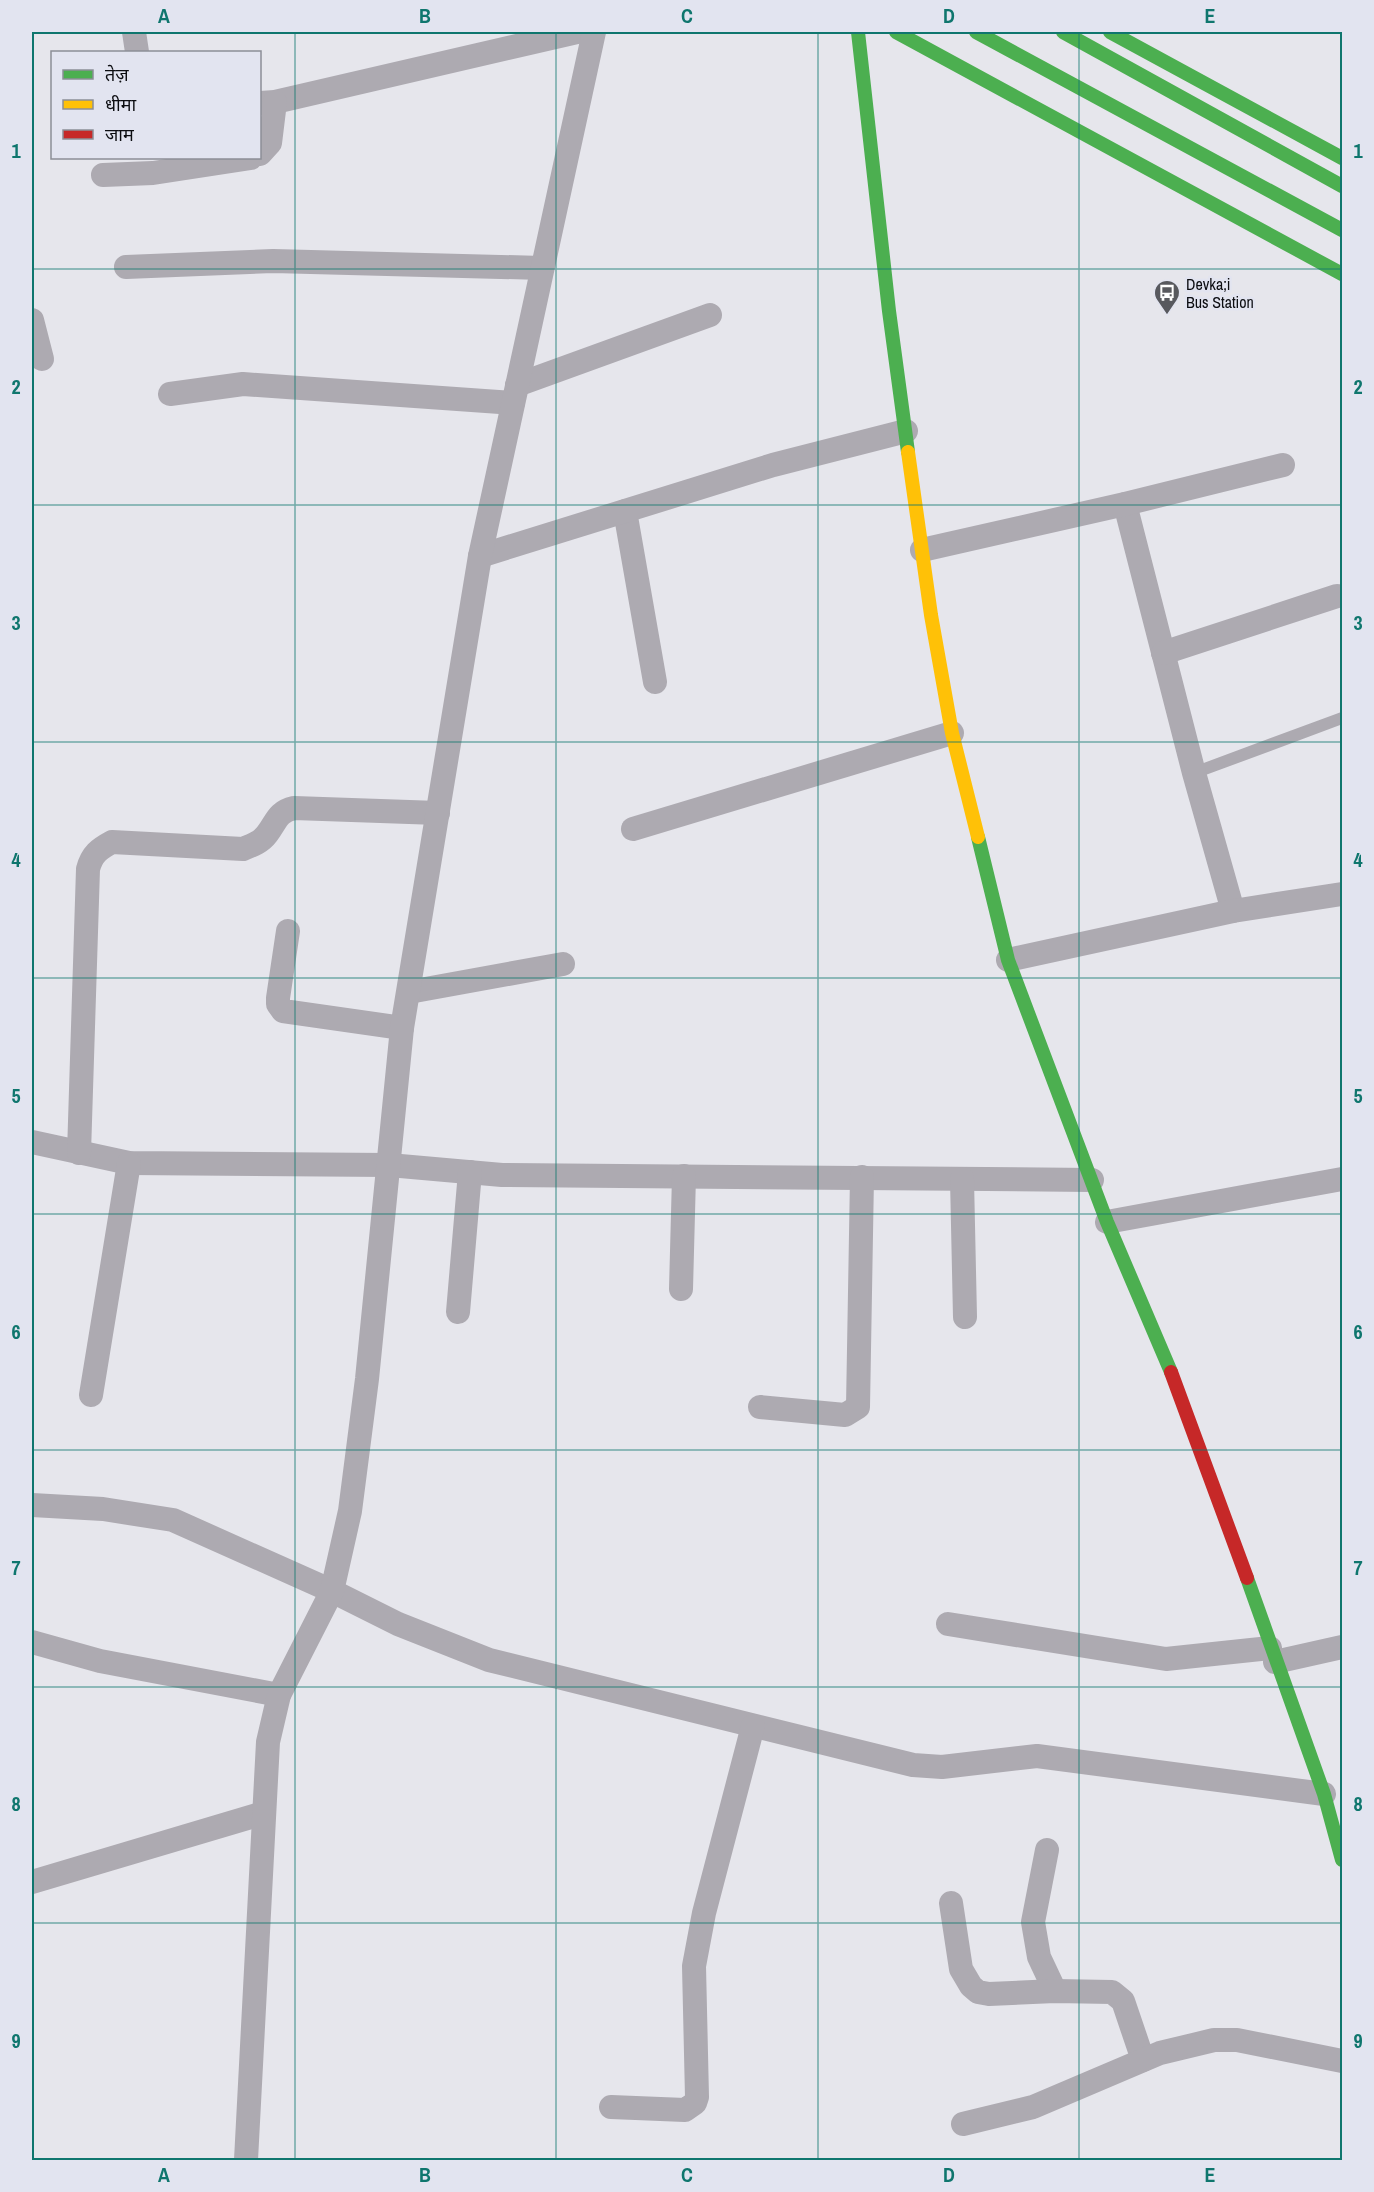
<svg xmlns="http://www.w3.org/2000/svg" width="1374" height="2192" font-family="'Archivo Narrow','Noto Sans Devanagari',sans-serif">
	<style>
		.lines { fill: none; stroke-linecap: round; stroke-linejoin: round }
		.lane { stroke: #adaab1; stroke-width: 12 }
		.street { stroke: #adaab1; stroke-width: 24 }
		.fast { stroke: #4caf50; stroke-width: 14 }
		.slow { stroke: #ffc107; stroke-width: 14 }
		.jam { stroke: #c62828; stroke-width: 14 }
		.grid { fill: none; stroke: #0f766e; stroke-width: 1.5; stroke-opacity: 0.55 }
		.labels { text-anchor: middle; stroke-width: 5; stroke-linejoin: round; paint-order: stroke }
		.poi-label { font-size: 16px; fill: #0c0d11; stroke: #e2e4f0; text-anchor: start }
		.neatline { fill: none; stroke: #0f766e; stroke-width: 2 }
		.grid-label { font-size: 20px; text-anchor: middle; font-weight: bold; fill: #0f766e }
	</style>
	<rect width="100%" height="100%" fill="#e6e6ec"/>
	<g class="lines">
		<path class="lane" d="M1194,773L1342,718"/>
		<g class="street">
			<path d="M134,32L137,52"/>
			<path d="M260,103L275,102L577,32"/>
			<path d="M260,154L270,143L275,102"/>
			<path d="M103,175L153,173L251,158"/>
			<path d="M126,267L273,261L542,268"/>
			<path d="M32,320L42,359"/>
			<path d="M517,385L710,315"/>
			<path d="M170,394L243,384L513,403"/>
			<path d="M1125,504L1194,773L1233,911"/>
			<path d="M625,511L655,682"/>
			<path d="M922,550L1125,504L1283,465"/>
			<path d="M480,556L773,465L906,431"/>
			<path d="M1163,653L1337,596"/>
			<path d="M633,829L952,733"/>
			<path d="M288,931L278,998V1004L283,1011L402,1028"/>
			<path d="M1008,960L1233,911L1342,894"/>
			<path d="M409,992L563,964"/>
			<path d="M32,1142L129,1163L389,1165L502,1175L1092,1180"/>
			<path d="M79,1153L88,869C92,854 99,849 112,842L243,849C253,845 261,842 267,834C277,821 277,812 294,808L438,813"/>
			<path d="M962,1179L965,1317"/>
			<path d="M1107,1222L1342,1179"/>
			<path d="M681,1289L684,1176"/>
			<path d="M458,1312L470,1172"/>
			<path d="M91,1395L129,1163"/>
			<path d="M760,1407L845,1415L858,1407L862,1177"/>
			<path d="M32,1505L103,1509L173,1520L332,1591L398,1624L489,1660L913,1765L942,1767L1037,1756L1324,1794"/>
			<path d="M948,1624L1166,1659L1270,1648"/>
			<path d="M32,1642L100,1661L279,1695"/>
			<path d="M1275,1662L1342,1647"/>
			<path d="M1047,1850L1033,1922L1039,1957L1055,1991"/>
			<path d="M32,1882L264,1813"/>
			<path d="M951,1903L961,1969L971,1986L978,1992L989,1994L1055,1991L1112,1992L1123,2001L1143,2060"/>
			<path d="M611,2107L685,2110L695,2103L697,2097L694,1966L704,1913L753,1726"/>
			<path d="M963,2124L1033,2107L1160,2053L1214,2040H1237L1342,2061"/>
			<path d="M246,2160L268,1742L279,1695L332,1591L350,1511L367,1379L402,1028L480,556L594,32"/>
		</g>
		<g class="fast">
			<path d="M858,32L889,311L908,452"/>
			<path d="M896,32L1342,274"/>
			<path d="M976,32L1342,230"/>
			<path d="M1063,32L1342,186"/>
			<path d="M1110,32L1342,158"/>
			<path d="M978,837L1008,960L1107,1222L1171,1372"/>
			<path d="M1247,1578L1324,1794L1342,1860"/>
		</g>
		<path class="slow" d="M908,452L931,615L952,733L978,837"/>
		<path class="jam" d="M1171,1372L1247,1578"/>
	</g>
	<path class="grid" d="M295,32V2160M556,32V2160M818,32V2160M1079,32V2160M32,269H1342M32,505H1342M32,742H1342M32,978H1342M32,1214H1342M32,1450H1342M32,1687H1342M32,1923H1342"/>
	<defs>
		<symbol id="bus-pin" viewBox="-11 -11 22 30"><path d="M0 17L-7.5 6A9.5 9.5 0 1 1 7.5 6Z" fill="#58595e" stroke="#e2e4f0"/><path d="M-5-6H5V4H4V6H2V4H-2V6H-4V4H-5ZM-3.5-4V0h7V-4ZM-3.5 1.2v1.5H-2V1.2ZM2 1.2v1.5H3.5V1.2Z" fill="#fff"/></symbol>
	</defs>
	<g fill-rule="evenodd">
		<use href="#bus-pin" x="1152" y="278" width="30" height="40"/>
	</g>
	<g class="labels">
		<g class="poi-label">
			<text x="1186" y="290">Devka;i<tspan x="1186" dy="18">Bus Station</tspan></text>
		</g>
	</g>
	<rect width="1374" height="2192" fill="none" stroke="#e2e4f0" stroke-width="66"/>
	<rect x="51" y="51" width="210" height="108" fill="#e2e4f0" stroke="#8c8e97" stroke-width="1.5"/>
	<rect x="63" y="70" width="30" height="9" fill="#4caf50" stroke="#8c8e97" stroke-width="1.5"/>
	<text x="105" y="81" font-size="18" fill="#0c0d11">तेज़</text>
	<rect x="63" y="100" width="30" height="9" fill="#ffc107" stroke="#8c8e97" stroke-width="1.5"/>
	<text x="105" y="111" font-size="18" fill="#0c0d11">धीमा</text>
	<rect x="63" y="130" width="30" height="9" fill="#c62828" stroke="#8c8e97" stroke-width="1.5"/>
	<text x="105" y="141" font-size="18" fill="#0c0d11">जाम</text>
	<rect x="33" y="33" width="1308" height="2126" class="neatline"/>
	<g class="grid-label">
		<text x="164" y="23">A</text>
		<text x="425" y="23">B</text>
		<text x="687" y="23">C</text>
		<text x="949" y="23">D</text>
		<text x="1210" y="23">E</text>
		<text x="16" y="158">1</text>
		<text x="1358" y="158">1</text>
		<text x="16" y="394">2</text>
		<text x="1358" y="394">2</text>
		<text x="16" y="630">3</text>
		<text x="1358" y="630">3</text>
		<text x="16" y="867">4</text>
		<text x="1358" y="867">4</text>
		<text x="16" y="1103">5</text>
		<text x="1358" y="1103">5</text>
		<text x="16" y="1339">6</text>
		<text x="1358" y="1339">6</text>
		<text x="16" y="1575">7</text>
		<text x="1358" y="1575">7</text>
		<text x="16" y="1811">8</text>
		<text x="1358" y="1811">8</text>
		<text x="16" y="2048">9</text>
		<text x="1358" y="2048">9</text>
		<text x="164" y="2182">A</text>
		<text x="425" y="2182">B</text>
		<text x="687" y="2182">C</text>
		<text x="949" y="2182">D</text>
		<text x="1210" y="2182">E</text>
	</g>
</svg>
